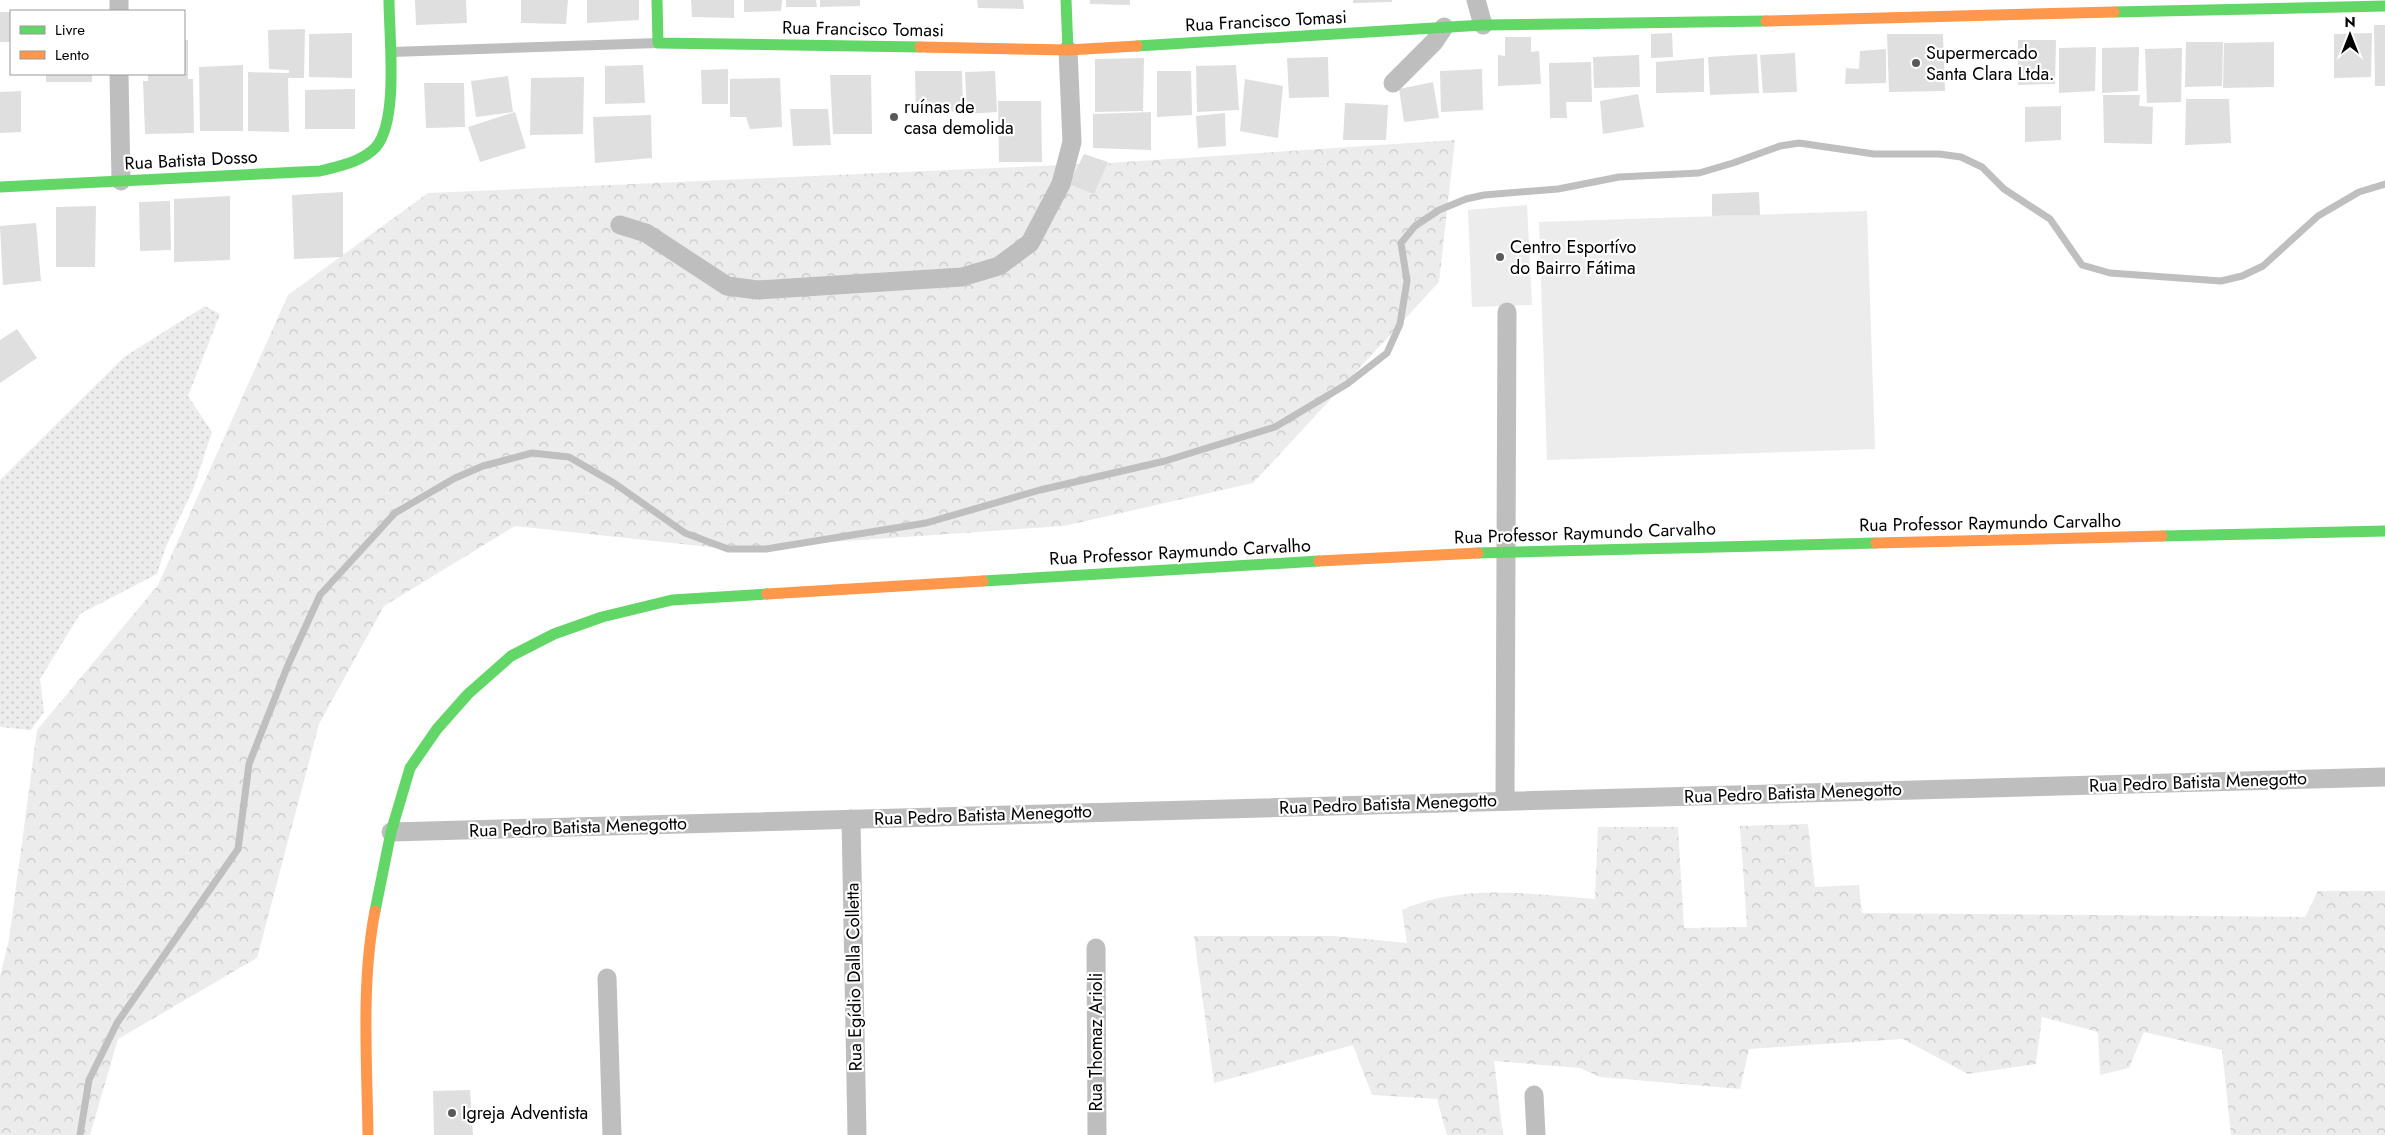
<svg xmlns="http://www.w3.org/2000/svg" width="2385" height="1135" font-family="Jost,sans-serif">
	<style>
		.grass { fill: url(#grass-dots) }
		.forest { fill: url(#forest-crowns) }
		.park { fill: #ececec }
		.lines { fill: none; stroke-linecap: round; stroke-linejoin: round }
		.stream { stroke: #bfbfbf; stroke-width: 7 }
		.building { fill: #dfdfdf }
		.lane { stroke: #bebebe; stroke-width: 10 }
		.street { stroke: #bebebe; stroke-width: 19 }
		.fast { stroke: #63d668; stroke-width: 11 }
		.slow { stroke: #ff974d; stroke-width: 11 }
		.poi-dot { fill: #595959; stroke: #fff; stroke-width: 2 }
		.labels { text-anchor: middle; stroke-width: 4.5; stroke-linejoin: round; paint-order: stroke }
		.street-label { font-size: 18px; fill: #000; stroke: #fff }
		.poi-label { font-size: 18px; fill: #000; stroke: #fff; text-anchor: start }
	</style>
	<defs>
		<pattern id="grass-dots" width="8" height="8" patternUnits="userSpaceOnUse" patternTransform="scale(1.25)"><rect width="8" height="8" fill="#ececec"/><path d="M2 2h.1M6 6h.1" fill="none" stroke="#c9c9c9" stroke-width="1.8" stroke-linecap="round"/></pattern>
		<pattern id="forest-crowns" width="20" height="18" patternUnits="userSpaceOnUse" patternTransform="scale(1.25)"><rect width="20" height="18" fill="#ececec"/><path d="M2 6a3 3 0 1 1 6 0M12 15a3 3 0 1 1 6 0" fill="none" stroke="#c9c9c9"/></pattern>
	</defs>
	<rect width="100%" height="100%" fill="#fff"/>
	<path class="grass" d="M205,306L220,314L188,396L212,432L194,487L165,549L157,574L80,614L40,679L44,712L31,730L0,727V480L124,357Z"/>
	<g class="forest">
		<path d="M1455,140L1439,282L1253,483L1064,526L728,549L515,526L384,606L319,724L257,958L118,1039L90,1135H0V976L9,940L37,730L158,585L288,295L428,193L1109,163Z"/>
		<path d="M1808,824L1815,887L1859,885L1862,913L2305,917L2318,891H2385V1135H2231L2222,1050L2144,1032L2129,1068L2100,1075L2098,1032L2042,1017L2036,1064L1968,1074L1903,1039L1749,1049L1740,1089L1600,1077L1580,1068L1494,1061L1503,1135H1447L1437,1099L1372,1095L1353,1045L1214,1083L1194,936H1334L1407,943L1402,910C1463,883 1530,894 1595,899L1598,827H1678L1684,928L1747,927L1740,826Z"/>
	</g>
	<g class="park">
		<path d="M1527,205L1532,305L1472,307L1468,210Z"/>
		<path d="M1867,211L1875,449L1547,460L1539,222Z"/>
	</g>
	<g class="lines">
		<path class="stream" d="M80,1135L89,1080L117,1023L238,849L249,764L288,665L320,595L395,513L455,478L483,466L532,453L569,457L614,483L685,533L728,549H766L926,523L1040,490L1165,461L1275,427L1347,384L1387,353L1400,324L1407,281L1401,243L1415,226L1439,210L1466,199L1484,195L1558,189L1619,177L1699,173L1733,163L1780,146L1799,143L1874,154H1939L1961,157L1982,167L2004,189L2050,219L2082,265L2110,273L2221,281L2242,276L2263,266L2318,216L2359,192L2385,184"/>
	</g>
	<g class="building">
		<path d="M415,0H466L467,23L416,25Z"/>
		<path d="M521,0H568L566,24L521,23Z"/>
		<path d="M587,0H639V20L587,23Z"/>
		<path d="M691,0H734V18L692,17Z"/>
		<path d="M744,0H782L781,11L744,12Z"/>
		<path d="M786,0H816L817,7H786Z"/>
		<path d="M820,0H860V6L820,7Z"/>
		<path d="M977,0H1023L1024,9L978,8Z"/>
		<path d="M1090,0H1130V5L1090,4Z"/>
		<path d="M1353,0H1392V2L1353,3Z"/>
		<rect x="0" y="12" width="11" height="30"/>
		<path d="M2374,25H2385V86H2375Z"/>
		<path d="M305,29L304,78H288L289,132L248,131V72L289,73V70L269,69L268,30Z"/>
		<path d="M352,33V78L309,77V34Z"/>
		<path d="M1672,33L1673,57L1651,58V34Z"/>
		<path d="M2372,33L2371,77L2334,78V34Z"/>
		<path d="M1887,34H1943L1945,91L1889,92Z"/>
		<path d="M1505,37H1531V52L1539,51L1541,84L1498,86V55L1505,56Z"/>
		<path d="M184,40H188V79H193L194,133L145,134L143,81H148V74H184Z"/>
		<path d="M2018,40H2056L2055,84L2018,85Z"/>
		<path d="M2186,42H2223L2222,86L2185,87Z"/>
		<path d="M2274,42V87L2223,88L2224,43Z"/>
		<path d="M2096,47L2095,91L2059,93V48Z"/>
		<path d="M2139,47L2138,91L2102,93V48Z"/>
		<path d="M2182,48L2181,102L2147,103L2145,49Z"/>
		<path d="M1886,49V83L1845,84L1846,68L1859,69L1860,51Z"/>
		<path d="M1795,53L1797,92L1763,93L1760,55Z"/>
		<path d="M1757,54L1759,93L1710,95L1708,57Z"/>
		<path d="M1639,55L1640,87L1594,88L1593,57Z"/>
		<path d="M1328,57L1329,97L1289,98L1287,58Z"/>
		<path d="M1144,58L1143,111L1095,112V59Z"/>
		<path d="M1704,58V92L1656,93V62Z"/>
		<path d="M1591,62L1592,102H1566L1567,118H1550L1549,63Z"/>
		<path d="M243,65V131H200L199,67Z"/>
		<path d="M643,65L645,103L605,104V66Z"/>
		<path d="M1236,65L1239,110L1197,112L1196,66Z"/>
		<path d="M728,69V104H702L701,70Z"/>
		<path d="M1482,69L1483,110L1441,112L1440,71Z"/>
		<path d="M915,71H962L963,111L916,113Z"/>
		<path d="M995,71L997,112L967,114L965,72Z"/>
		<path d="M1157,71H1191L1192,115L1157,117Z"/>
		<rect x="46" y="74" width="46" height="8"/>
		<path d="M830,75H871L872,134H833Z"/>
		<path d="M508,76L513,112L476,117L471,81Z"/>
		<path d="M584,77L583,134L530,135L531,78Z"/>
		<path d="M780,78L782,127L750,129L746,117H730V79Z"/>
		<path d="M1245,79L1283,86L1278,138L1240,131Z"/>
		<path d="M1433,82L1439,118L1404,122L1399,89Z"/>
		<path d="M424,83H464L465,127L426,128Z"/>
		<path d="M355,89V129H305V90Z"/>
		<path d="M21,91V132L0,133V92Z"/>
		<path d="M1638,94L1644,127L1603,134L1600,101Z"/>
		<path d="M2103,95H2140L2139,106L2153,107L2152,144L2104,143Z"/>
		<path d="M2186,99H2229L2231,143L2185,145Z"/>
		<path d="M998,101H1041L1042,162H999Z"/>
		<path d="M1345,103L1388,105L1386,140H1343Z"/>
		<path d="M2061,106V140L2025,142V107Z"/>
		<path d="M790,109H828L831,145L793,146Z"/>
		<path d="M515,112L526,148L480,162L468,127Z"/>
		<path d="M1151,112V150L1093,148V114Z"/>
		<path d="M1225,113L1226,146L1198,148L1196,116Z"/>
		<path d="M651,115L652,158L595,163L593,117Z"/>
		<path d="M1084,154L1108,162L1094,194L1069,184Z"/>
		<path d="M343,192V257L294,259L292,195Z"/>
		<path d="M1759,192L1760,215L1712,216V194Z"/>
		<path d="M230,196V260L174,262V199Z"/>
		<path d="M170,201L171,250L140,251L139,202Z"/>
		<path d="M96,206L95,267H56V207Z"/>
		<path d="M36,223L41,281L3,285L0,226Z"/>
		<path d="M17,329L37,358L0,383V340Z"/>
		<path d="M470,1090L473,1135H434L433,1091Z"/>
	</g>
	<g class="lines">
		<path class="lane" d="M391,52L658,43"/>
		<g class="street">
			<path d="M119,0V11"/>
			<path d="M1476,0L1483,25"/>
			<path d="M119,74L121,181"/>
			<path d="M1393,83L1434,42L1444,27"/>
			<path d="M620,225L646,233L727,286L758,290L962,277L999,266L1030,243L1061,184L1072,142L1068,50"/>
			<path d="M1505,801L1507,312"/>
			<path d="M851,819L857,1135"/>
			<path d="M391,832L2385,777"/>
			<path d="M1096,948L1097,1135"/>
			<path d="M607,978L612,1135"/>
			<path d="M1534,1095L1536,1135"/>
		</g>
		<g class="fast">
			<path d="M657,0L658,43L920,47"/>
			<path d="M1066,0L1068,50"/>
			<path d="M2114,12L2385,6"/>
			<path d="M1137,46L1483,25L1766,21"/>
			<path d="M0,187L320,171C339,166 362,162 376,147C399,120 389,36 389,0"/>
			<path d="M2162,536L2385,531"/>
			<path d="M1478,553L1876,543"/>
			<path d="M983,581L1319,561"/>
			<path d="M375,911L391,832L410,768L437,729L468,694L511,656L554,634L602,617L672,600L767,594"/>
		</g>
		<g class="slow">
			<path d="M1766,21L2114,12"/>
			<path d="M920,47L1068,50L1137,46"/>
			<path d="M1876,543L2162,536"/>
			<path d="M1319,561L1478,553"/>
			<path d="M767,594L983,581"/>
			<path d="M368,1135C367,1062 361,982 375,911"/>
		</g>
	</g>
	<g class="poi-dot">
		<circle cx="1916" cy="63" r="5"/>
		<circle cx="894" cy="117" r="5"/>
		<circle cx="1500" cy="257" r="5"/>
		<circle cx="452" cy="1113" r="5"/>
	</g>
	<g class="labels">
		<g class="street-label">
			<text transform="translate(1266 21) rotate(-3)" y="6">Rua Francisco Tomasi</text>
			<text transform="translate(863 29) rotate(1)" y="6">Rua Francisco Tomasi</text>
			<text transform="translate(191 160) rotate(-3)" y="6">Rua Batista Dosso</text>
			<text transform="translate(1990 523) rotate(-1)" y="6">Rua Professor Raymundo Carvalho</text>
			<text transform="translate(1585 533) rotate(-2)" y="6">Rua Professor Raymundo Carvalho</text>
			<text transform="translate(1180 552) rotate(-3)" y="6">Rua Professor Raymundo Carvalho</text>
			<text transform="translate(2198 782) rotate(-2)" y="6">Rua Pedro Batista Menegotto</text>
			<text transform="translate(1793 793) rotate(-2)" y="6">Rua Pedro Batista Menegotto</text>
			<text transform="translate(1388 804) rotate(-2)" y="6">Rua Pedro Batista Menegotto</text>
			<text transform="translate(983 815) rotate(-2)" y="6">Rua Pedro Batista Menegotto</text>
			<text transform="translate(578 827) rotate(-2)" y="6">Rua Pedro Batista Menegotto</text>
			<text transform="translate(854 977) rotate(-91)" y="6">Rua Egídio Dalla Colletta</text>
			<text transform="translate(1096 1042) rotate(-90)" y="6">Rua Thomaz Arioli</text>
		</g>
		<g class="poi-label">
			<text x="1926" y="59">Supermercado<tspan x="1926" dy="21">Santa Clara Ltda.</tspan></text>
			<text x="904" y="113">ruínas de<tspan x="904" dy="21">casa demolida</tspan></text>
			<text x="1510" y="253">Centro Esportívo<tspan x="1510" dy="21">do Bairro Fátima</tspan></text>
			<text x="462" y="1119">Igreja Adventista</text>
		</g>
	</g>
	<rect x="10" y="10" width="175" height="65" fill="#ffffff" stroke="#999999"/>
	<rect x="20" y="26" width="25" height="8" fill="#63d668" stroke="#999999"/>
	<text x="55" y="35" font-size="15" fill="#000000">Livre</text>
	<rect x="20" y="51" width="25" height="8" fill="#ff974d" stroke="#999999"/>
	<text x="55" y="60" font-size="15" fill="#000000">Lento</text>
	<g transform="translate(2350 35)" stroke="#ffffff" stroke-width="4" paint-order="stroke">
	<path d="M0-4L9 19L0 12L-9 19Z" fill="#000000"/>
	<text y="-8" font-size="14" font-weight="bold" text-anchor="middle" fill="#000000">N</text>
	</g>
</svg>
